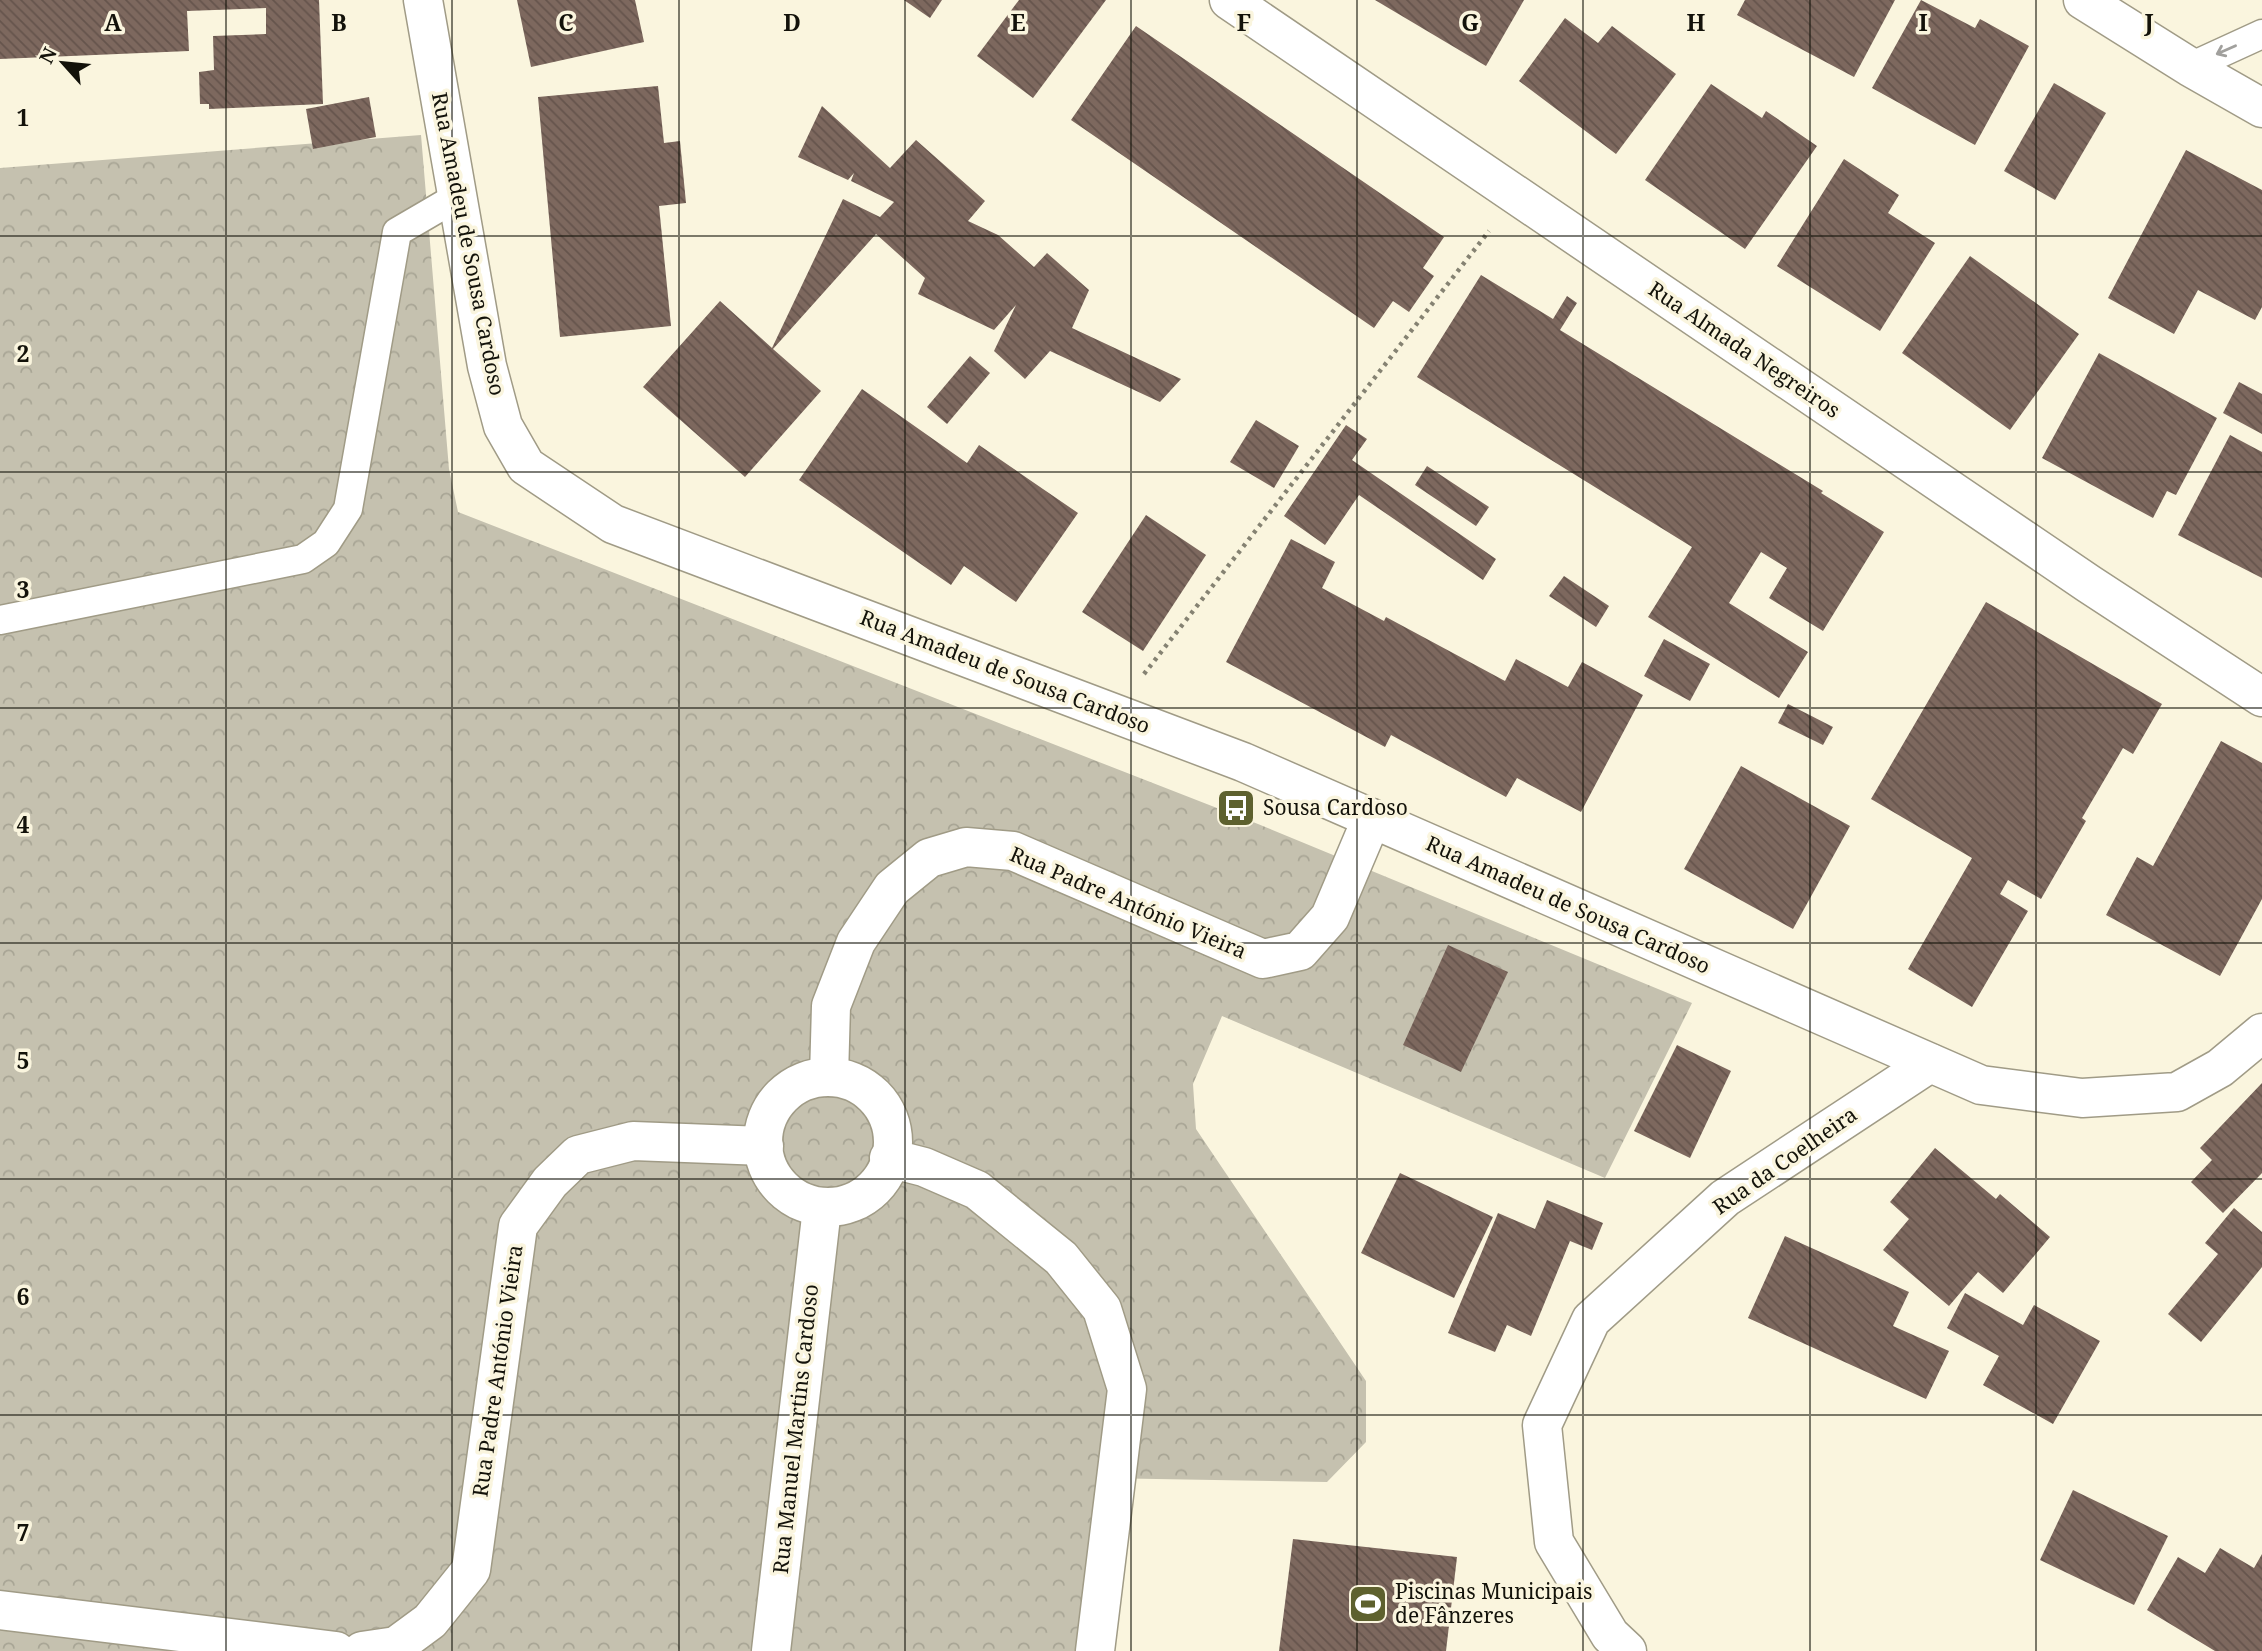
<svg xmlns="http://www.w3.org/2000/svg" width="2262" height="1651" font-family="'Noto Serif',serif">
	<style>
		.forest { fill: url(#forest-crowns) }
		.building { fill: url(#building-back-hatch) }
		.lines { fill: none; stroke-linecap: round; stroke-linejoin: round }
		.lane-casing { stroke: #a09b86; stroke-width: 31 }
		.street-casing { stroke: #a09b86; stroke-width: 41 }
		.secondary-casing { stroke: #a09b86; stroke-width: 41 }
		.path { stroke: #858272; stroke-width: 4.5; stroke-dasharray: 3.5 5; stroke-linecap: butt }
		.lane { stroke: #fff; stroke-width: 28 }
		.street { stroke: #fff; stroke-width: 38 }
		.secondary { stroke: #fff; stroke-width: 38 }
		.oneway { stroke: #a1a09d }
		.grid { fill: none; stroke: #13120a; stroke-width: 2; stroke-opacity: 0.55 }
		.labels { text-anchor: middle; stroke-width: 7; stroke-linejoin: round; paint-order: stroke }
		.street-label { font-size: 21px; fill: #13120a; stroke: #faf5de }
		.poi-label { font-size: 21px; fill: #13120a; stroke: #faf5de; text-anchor: start }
		.grid-label { font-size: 23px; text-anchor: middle; font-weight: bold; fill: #13120a; stroke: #faf5de; stroke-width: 7; stroke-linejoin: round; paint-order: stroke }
	</style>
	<defs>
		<pattern id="forest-crowns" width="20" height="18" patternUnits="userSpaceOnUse" patternTransform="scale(1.75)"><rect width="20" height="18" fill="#c5c1af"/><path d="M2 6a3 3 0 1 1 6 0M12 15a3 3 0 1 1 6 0" fill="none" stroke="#a8a595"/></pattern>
		<pattern id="building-back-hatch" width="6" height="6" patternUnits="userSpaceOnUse" patternTransform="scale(1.75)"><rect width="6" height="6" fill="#7d685e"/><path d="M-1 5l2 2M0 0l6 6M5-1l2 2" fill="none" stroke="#65544c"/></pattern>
	</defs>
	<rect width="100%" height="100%" fill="#faf5de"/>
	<path class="forest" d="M421,135L449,469L458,512L1258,824L1692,1003L1605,1178L1222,1016L1193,1084L1196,1129L1366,1381V1442L1327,1482L1099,1478L1079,1651H0V168Z"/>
	<g class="building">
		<path d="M0,0H319L323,104L209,109V104H200L199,72L214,70L213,36L266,34V8L187,11L189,51L0,59Z"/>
		<path d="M517,0H635L644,42L531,67Z"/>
		<path d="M904,0H942L930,18Z"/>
		<path d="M1019,0H1106L1033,98L977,56Z"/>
		<path d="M1375,0H1524L1486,66Z"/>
		<path d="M1745,0H1895L1854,77L1737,15Z"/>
		<path d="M1921,0L1975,28L1980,19L2029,46L1975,145L1872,88Z"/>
		<path d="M1565,18L1598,43L1612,26L1676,74L1616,154L1519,81Z"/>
		<path d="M1136,26L1444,237L1423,268L1434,276L1409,312L1393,301L1374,328L1071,120Z"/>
		<path d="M2054,83L2106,113L2055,200L2004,171Z"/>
		<path d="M1711,84L1762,118L1766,111L1817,146L1745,249L1645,180Z"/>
		<path d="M658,86L664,143L680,141L686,203L659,206L671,326L560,337L538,97Z"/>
		<path d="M369,97L376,137L313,149L306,109Z"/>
		<path d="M822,106L890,168L916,140L985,201L968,221L998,235L1034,267L1047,253L1089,290L1072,328L1181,379L1160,402L1050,351L1025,379L994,351L1016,305L994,330L918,294L925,278L876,234L773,349L821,391L745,477L643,387L720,301L772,348L843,199L880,217L894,202L851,181L854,173L848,180L798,157Z"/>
		<path d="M2186,150L2262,190V307L2255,320L2198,290L2174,334L2108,298Z"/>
		<path d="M1844,159L1899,195L1888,213L1935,243L1880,331L1777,266Z"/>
		<path d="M1970,256L2079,334L2010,430L1902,353Z"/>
		<path d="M1481,275L1553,319L1567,296L1577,303L1560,330L1823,491L1821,493L1884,532L1823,631L1769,598L1787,568L1761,552L1729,603L1808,652L1779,698L1648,617L1692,547L1417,377Z"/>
		<path d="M2099,353L2217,418L2176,495L2167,491L2153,518L2042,458Z"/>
		<path d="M970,356L990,373L947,424L927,407Z"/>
		<path d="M2239,382L2262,394V434L2223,413Z"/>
		<path d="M862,389L967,463L979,445L1078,513L1016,602L964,566L951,585L799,480Z"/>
		<path d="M1256,420L1299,446L1274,488L1230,462Z"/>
		<path d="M1346,425L1367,439L1352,460L1496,559L1483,580L1359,495L1325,545L1284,516Z"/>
		<path d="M2230,435L2262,452V578L2178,535Z"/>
		<path d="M1427,466L1489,507L1476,526L1415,485Z"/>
		<path d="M1146,515L1206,555L1143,651L1082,612Z"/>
		<path d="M1291,539L1335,562L1322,588L1384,621L1386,617L1505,681L1516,659L1568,687L1582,662L1643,695L1581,812L1517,778L1506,797L1391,735L1385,747L1226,662Z"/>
		<path d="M1564,576L1609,606L1596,627L1549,596Z"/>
		<path d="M1986,602L2162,704L2133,754L2123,748L2082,818L2086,821L2041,899L2008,880L2000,894L2028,911L1972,1007L1908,969L1972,858L1871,799Z"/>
		<path d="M1664,639L1710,664L1690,701L1644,676Z"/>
		<path d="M1788,704L1833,727L1823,745L1778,723Z"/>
		<path d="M2221,741L2262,763V899L2220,976L2106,915L2137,857L2153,866Z"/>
		<path d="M1741,766L1850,826L1793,929L1684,869Z"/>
		<path d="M1448,945L1508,972L1461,1072L1403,1045Z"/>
		<path d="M1677,1045L1731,1071L1690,1158L1634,1131Z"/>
		<path d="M2262,1083V1173L2223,1213L2191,1182L2212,1160L2200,1148Z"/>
		<path d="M1935,1148L1996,1199L2000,1194L2050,1237L2003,1293L1978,1272L1949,1306L1883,1250L1909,1219L1890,1202Z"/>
		<path d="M1400,1173L1493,1217L1454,1298L1361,1253Z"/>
		<path d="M1547,1200L1603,1223L1592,1250L1570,1241L1531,1336L1507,1325L1495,1352L1448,1333L1498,1213L1535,1229Z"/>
		<path d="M2234,1208L2262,1232V1267L2201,1342L2168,1314L2218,1254L2205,1243Z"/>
		<path d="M1785,1236L1909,1292L1893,1326L1949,1351L1926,1399L1748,1318Z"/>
		<path d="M1965,1293L2023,1325L2034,1305L2100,1341L2053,1424L1983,1385L1999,1356L1947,1328Z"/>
		<path d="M2073,1490L2168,1536L2134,1605L2040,1560Z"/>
		<path d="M1293,1539L1457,1557L1446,1651H1279Z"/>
		<path d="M2220,1548L2254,1568L2262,1554V1651H2215L2147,1610L2178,1557L2205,1573Z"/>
	</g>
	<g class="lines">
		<defs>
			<g id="lane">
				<path d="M2190,67L2262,34"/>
				<path d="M0,620L303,559L326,543L348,509L397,232L457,197"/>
			</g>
			<g id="street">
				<path d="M423,0L487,366L503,426L526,466L613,524L1243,762L1981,1085L2082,1098L2177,1092L2220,1068L2262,1033"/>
				<path d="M1229,0L2089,584L2262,697"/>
				<path d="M829,1077L831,1006L856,942L892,888L929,858L966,847L1013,851L1263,959L1300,951L1330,917L1372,818"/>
				<circle cx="828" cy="1142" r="65"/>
				<path d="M889,1158L924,1167L977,1190L1061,1258L1102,1309L1127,1389L1095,1651"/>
				<path d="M0,1610L336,1651"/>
				<path d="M362,1651L396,1646L430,1621L471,1570L518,1226L550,1182L578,1155L633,1141L764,1146"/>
				<path d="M771,1651L822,1208"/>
				<path d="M1627,1651L1610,1635L1554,1542L1542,1425L1591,1320L1725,1198L1930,1063"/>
			</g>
			<path id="secondary" d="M2083,0L2190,67L2262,108"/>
		</defs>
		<use href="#lane" class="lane-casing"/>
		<use href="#street" class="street-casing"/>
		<use href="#secondary" class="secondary-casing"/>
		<path class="path" d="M1144,674L1489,231"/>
		<use href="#lane" class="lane"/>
		<use href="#street" class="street"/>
		<use href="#secondary" class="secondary"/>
	</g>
	<defs><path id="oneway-shaft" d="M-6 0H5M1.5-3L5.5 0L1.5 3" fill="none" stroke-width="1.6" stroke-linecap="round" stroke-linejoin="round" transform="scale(1.75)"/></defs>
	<use class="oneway" href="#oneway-shaft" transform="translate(2226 50) rotate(156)"/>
	<path class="grid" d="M226,0V1651M452,0V1651M679,0V1651M905,0V1651M1131,0V1651M1357,0V1651M1583,0V1651M1810,0V1651M2036,0V1651M0,236H2262M0,472H2262M0,708H2262M0,943H2262M0,1179H2262M0,1415H2262"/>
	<defs>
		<symbol id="bus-square" viewBox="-11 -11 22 22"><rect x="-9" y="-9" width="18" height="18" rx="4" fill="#5e612e" stroke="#faf5de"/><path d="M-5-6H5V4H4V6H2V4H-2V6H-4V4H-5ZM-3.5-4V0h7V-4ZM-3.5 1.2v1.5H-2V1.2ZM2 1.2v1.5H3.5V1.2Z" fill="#fff"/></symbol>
		<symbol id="stadium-square" viewBox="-11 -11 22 22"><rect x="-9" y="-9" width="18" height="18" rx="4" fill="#5e612e" stroke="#faf5de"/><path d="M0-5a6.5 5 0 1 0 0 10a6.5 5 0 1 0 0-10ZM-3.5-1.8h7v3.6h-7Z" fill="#fff"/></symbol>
	</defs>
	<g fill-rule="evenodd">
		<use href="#bus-square" x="1214" y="786" width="44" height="44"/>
		<use href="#stadium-square" x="1346" y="1582" width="44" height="44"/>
	</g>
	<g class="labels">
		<g class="street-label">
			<text transform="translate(468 244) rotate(79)" y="7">Rua Amadeu de Sousa Cardoso</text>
			<text transform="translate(1744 350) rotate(34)" y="7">Rua Almada Negreiros</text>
			<text transform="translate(1005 672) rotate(21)" y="7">Rua Amadeu de Sousa Cardoso</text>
			<text transform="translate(1128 903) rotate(23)" y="7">Rua Padre António Vieira</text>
			<text transform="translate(1568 905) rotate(24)" y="7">Rua Amadeu de Sousa Cardoso</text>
			<text transform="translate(1785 1161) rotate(-35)" y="7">Rua da Coelheira</text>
			<text transform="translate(498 1371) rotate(-82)" y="7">Rua Padre António Vieira</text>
			<text transform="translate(796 1429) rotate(-84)" y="7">Rua Manuel Martins Cardoso</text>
		</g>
		<g class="poi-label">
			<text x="1263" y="815">Sousa Cardoso</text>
			<text x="1395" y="1599">Piscinas Municipais<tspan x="1395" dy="24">de Fânzeres</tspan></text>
		</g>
	</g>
	<g class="grid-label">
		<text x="113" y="31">A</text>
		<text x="339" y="31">B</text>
		<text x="566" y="31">C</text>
		<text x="792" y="31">D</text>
		<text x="1018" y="31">E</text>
		<text x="1244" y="31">F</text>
		<text x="1470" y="31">G</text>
		<text x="1696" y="31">H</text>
		<text x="1923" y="31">I</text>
		<text x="2149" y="31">J</text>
		<text x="23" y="126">1</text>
		<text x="23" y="362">2</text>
		<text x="23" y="598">3</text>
		<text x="23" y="833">4</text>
		<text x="23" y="1069">5</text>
		<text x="23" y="1305">6</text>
		<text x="23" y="1541">7</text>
	</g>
	<g transform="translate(63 63) rotate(297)" stroke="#faf5de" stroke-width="5" paint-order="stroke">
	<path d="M0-5L12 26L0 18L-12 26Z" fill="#13120a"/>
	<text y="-10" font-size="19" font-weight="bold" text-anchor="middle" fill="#13120a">N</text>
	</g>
</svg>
